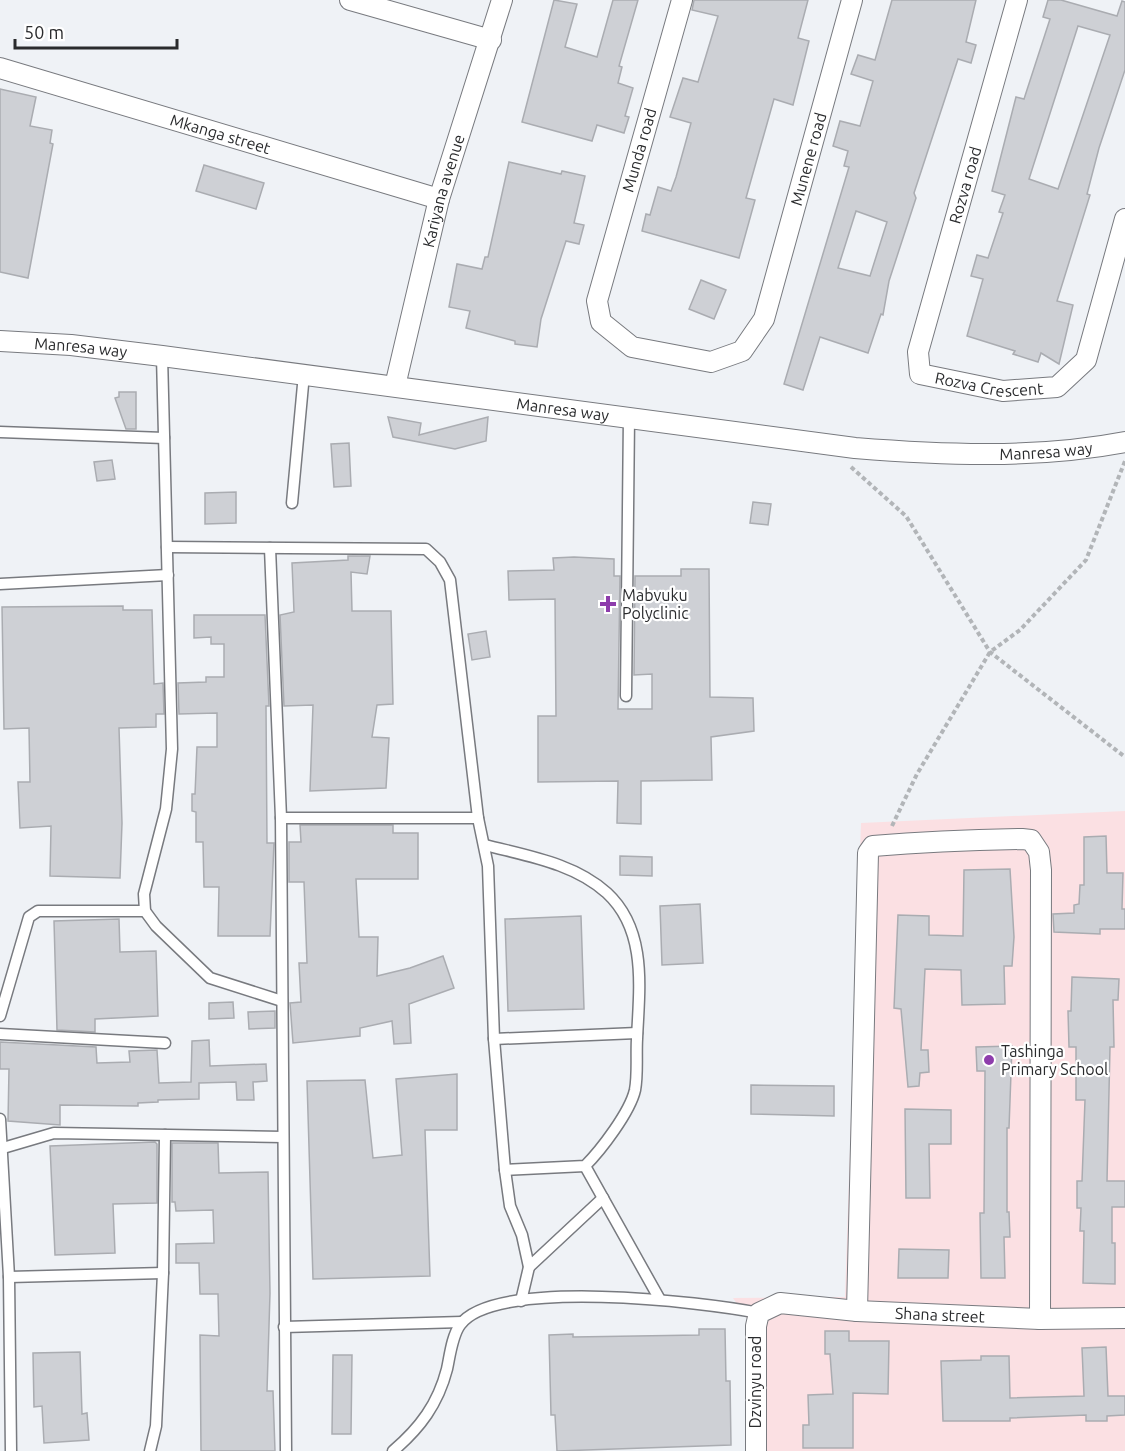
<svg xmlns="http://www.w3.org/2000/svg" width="1125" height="1451" font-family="Ubuntu,sans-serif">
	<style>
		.education { fill: #fbe0e3 }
		.building { fill: #ced0d5; stroke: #aaacb1; stroke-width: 1.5; fill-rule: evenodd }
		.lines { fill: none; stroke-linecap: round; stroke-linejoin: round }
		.service-casing { stroke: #787a7f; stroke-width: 13 }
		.minor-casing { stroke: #787a7f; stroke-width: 22 }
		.path { stroke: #b2b5b8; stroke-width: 4; stroke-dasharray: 4.5 3; stroke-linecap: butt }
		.service { stroke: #fff; stroke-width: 10 }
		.minor { stroke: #fff; stroke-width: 20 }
		.poi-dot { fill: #8e3dac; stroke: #fff; stroke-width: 2 }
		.labels { text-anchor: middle; stroke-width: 4.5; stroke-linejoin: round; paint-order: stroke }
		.street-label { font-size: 16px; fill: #2a2b2d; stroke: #fff }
		.poi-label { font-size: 16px; fill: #2a2b2d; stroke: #fff; text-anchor: start }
	</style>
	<rect width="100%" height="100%" fill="#eff2f6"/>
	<path class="education" d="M1125,811V1451H746L748,1320L733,1298L845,1297L861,823Z"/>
	<g class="building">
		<path d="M554,0L577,4L565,47L597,57L613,0H638L619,66L622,67L618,83L633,88L625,116L629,117L624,133L597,125L592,141L522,122Z"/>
		<path d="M694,0H808L798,38L809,41L793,105L774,99L746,198L755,200L739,258L642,231L646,214L650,215L658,187L671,191L676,177L691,123L670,117L683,78L698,82L718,16L692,10Z"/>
		<path d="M892,0H976L966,42L976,45L971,63L958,59L914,193L916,198L889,281L883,315L881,314L868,353L820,337L803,390L784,384L849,167L844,166L848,151L833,146L840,121L860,126L873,81L851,74L858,55L875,60ZM856,211L887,222L870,276L838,268Z"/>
		<path d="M1048,0H1061L1117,16L1122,1L1125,2V70L1099,148L1087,194L1090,195L1057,301L1073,305L1059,364L1041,353L1038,362L1013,354L1015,351L967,336L983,279L971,276L977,255L988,258L1003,213L999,212L1005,195L992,191L1016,97L1024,99L1050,19L1043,17ZM1078,26L1110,35L1058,189L1029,179Z"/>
		<path d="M0,89L36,97L30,126L52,130L50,143L53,144L28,278L0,272Z"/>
		<path d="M509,162L561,174L562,171L585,176L574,223L584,225L579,244L566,241L541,319L537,347L515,344V341L466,328L470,311L449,307L457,264L482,269L485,257H488Z"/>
		<path d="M204,165L264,183L256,209L196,191Z"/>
		<path d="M701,280L726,290L714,319L689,309Z"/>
		<path d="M119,392H136V429H126L115,398L119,397Z"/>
		<path d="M388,417L421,423L419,435L488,417L486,441L455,449L393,437Z"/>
		<path d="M349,443L351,486L334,487L331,444Z"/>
		<path d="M112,460L115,479L97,481L94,462Z"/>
		<path d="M236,492V523L205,524V493Z"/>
		<path d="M753,502L771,504L768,525L750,523Z"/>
		<path d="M348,556H370L367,574L351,572L352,611H391L393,704L377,705L372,737L389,738L386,788L310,791L313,705L284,706L280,615L294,612L292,563L348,560Z"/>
		<path d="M574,557L614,559V576H620L618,709H652V674L634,675L635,576H681V569H709L710,697L753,698L754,731L711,737L712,780L641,781V824L617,823L618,781L538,782V716H556L555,599L509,600L508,571L554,570L553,558Z"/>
		<path d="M123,606V610H152L154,684L163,683L164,714H156V727L119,728L122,823L120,878L50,876L51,826L20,828L18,782H30L29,728L4,729L2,607Z"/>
		<path d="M194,615H265L269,706H266L267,843H274L270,936H218L219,887H204L203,842H196V812L192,811V794H195L197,747H217V713L179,714L178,683L206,682V677H224V644H211V637L194,638Z"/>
		<path d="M486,631L490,657L472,660L468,634Z"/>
		<path d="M300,825H393V833H418V879H356L359,937H378L377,976L410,968L443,956L454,988L409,1004L411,1043L394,1044L392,1021L360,1028V1036L293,1043L290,1003L301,1002L299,963H307L304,882H289V842H301Z"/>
		<path d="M1106,836L1107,873H1123L1122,909H1125V929H1100V934L1054,932L1053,914L1074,913V905L1079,904L1080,885H1084V837Z"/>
		<path d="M620,856L652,857V876L620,875Z"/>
		<path d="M1010,869L1014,937L1012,966H1004L1005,1004L962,1005L961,970L925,969L921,1050H928L929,1072L920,1073L919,1086L908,1087L901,1009L894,1008L898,915L929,916V935L963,936L964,870Z"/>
		<path d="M700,904L703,963L662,965L660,906Z"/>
		<path d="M581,916L584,1009L508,1011L505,919Z"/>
		<path d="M119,919L120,952L156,951L158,1016L95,1019V1032L57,1030L54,921Z"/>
		<path d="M1072,977L1119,979L1118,1000H1113L1114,1047H1110L1107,1181H1125V1207H1112V1243H1115V1284L1083,1283L1084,1231H1080L1081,1208H1077V1181H1082L1085,1100H1076V1047H1069L1068,1011H1071Z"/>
		<path d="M233,1002L234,1018L209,1019V1003Z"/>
		<path d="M275,1011V1028L249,1029L248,1012Z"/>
		<path d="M209,1040L210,1066L266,1064L267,1081L253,1082L254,1100H237L236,1082L199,1083V1099L158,1100V1102L138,1103V1106L60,1105V1125L8,1121L9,1069H0V1042L96,1047L97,1063L130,1062L129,1051L157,1050L159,1083L191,1082L192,1041Z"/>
		<path d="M1012,1046L1009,1128H1007V1212H1009L1010,1237H1004L1005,1278H981L980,1213H984L985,1071H977L976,1047Z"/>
		<path d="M457,1074V1130H425L430,1276L313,1279L307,1081L365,1080L373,1158L402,1155L396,1079Z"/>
		<path d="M751,1085L834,1086V1116L751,1114Z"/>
		<path d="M905,1109L951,1110V1144H929L930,1198H906Z"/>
		<path d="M155,1142L157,1144V1203L113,1204L115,1253L55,1255L50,1146Z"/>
		<path d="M172,1143H218L219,1173L268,1172L270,1293L267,1391H273L275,1451H201L200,1335L219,1336L218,1294H200L199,1263H176V1244L214,1243L213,1210L176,1211L175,1202H172Z"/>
		<path d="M899,1249L949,1250L948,1278H898Z"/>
		<path d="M699,1329H725L726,1381H730L731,1445L557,1451L555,1415H551L549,1335L573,1334V1337L699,1335Z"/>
		<path d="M825,1331H849V1341H889L888,1394L853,1393V1448H803V1425H809L808,1395L833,1394L830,1354H825Z"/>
		<path d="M1106,1347L1108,1396H1125V1415L1107,1416V1421H1086V1415L1010,1418V1421H943L941,1361L981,1360V1356H1009L1010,1398L1084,1396L1082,1348Z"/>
		<path d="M80,1352L82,1414L87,1413L89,1440L44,1443L42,1406L34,1407L33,1353Z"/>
		<path d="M333,1355H352L351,1434H332Z"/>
	</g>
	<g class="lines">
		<defs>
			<g id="service">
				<path d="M162,356L172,749L166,809L144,894L145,911L156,926L210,978L282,1001"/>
				<path d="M0,432L164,438"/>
				<path d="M292,503L304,374"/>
				<path d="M167,547L426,549L440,562L450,580L478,818H281"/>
				<path d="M270,548L281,818L286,1451"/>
				<path d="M0,584L168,575"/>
				<path d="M626,696L629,417"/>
				<path d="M478,818L488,866L494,1039L505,1170L510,1206L522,1235L529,1267L521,1301"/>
				<path d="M485,845C527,856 574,863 607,893C648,931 639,990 637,1039C636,1056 638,1074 635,1090C630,1112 601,1150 585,1166L505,1170"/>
				<path d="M0,1016L29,917L38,911H145"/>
				<path d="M0,1034L165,1043"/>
				<path d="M494,1039L637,1033"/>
				<path d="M0,1119L9,1277L11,1451"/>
				<path d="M3,1148L54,1133L283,1137"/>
				<path d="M585,1166L659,1298"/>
				<path d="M529,1267L603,1198"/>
				<path d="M9,1277L163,1273"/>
				<path d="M284,1327L462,1322"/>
				<path d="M150,1451L156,1426L163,1273L165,1135"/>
				<path d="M393,1451C420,1428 438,1404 447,1369C450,1355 452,1336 460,1325C494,1277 704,1302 759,1313"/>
			</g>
			<g id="minor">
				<path d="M350,0L491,40"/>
				<path id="s1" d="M682,0L597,301L601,322L632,347L711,362L742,351L764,319L852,0"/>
				<path id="s2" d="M1017,0L918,352L920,374L1003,391L1057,387L1086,360L1125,219"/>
				<path id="s3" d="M0,68L439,199"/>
				<path id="s4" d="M0,341L71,345L162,356L855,448C943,455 1037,459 1125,442"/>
				<path id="s5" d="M395,386L439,199L502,0"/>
				<path d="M857,1311L868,853L873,846C923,842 972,840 1022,839L1031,840L1039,852L1041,870L1040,1319"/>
				<path id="s6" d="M756,1451V1326L759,1313L780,1303L857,1311L1040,1319L1125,1318"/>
			</g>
		</defs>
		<use href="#service" class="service-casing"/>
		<use href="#minor" class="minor-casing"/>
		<g class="path">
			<path d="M851,467L906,516L990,652L1125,757"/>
			<path d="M892,826L917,774L990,652L1020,630L1086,560L1125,461"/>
		</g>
		<use href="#service" class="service"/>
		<use href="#minor" class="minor"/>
	</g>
	<g class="poi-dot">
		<path d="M605 595h6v6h6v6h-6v6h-6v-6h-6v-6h6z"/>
		<circle cx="989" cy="1060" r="6"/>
	</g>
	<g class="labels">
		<g class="street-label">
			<text dy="6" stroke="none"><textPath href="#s3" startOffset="230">Mkanga street</textPath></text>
			<text transform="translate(639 150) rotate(-74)" y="6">Munda road</text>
			<text dy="6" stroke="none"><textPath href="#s1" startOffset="692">Munene road</textPath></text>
			<text transform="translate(965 185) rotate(-74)" y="6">Rozva road</text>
			<text dy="6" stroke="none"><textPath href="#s5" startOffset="201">Kariyana avenue</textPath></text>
			<text dy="6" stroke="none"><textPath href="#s4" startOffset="81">Manresa way</textPath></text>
			<text dy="6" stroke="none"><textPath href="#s2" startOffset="458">Rozva Crescent</textPath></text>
			<text dy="6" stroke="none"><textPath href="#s4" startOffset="567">Manresa way</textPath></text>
			<text dy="6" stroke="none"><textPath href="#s4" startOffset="1053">Manresa way</textPath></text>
			<text dy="6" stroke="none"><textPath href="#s6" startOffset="322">Shana street</textPath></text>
			<text transform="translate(755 1382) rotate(-90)" y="6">Dzvinyu road</text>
		</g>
		<g class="poi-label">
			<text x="622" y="601">Mabvuku<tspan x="622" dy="18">Polyclinic</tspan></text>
			<text x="1001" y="1057">Tashinga<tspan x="1001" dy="18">Primary School</tspan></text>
		</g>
	</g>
	<path d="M15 39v9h162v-9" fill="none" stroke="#2a2b2d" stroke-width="3"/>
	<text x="24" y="39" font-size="18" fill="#2a2b2d" stroke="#ffffff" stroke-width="4.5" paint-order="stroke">50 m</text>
</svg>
